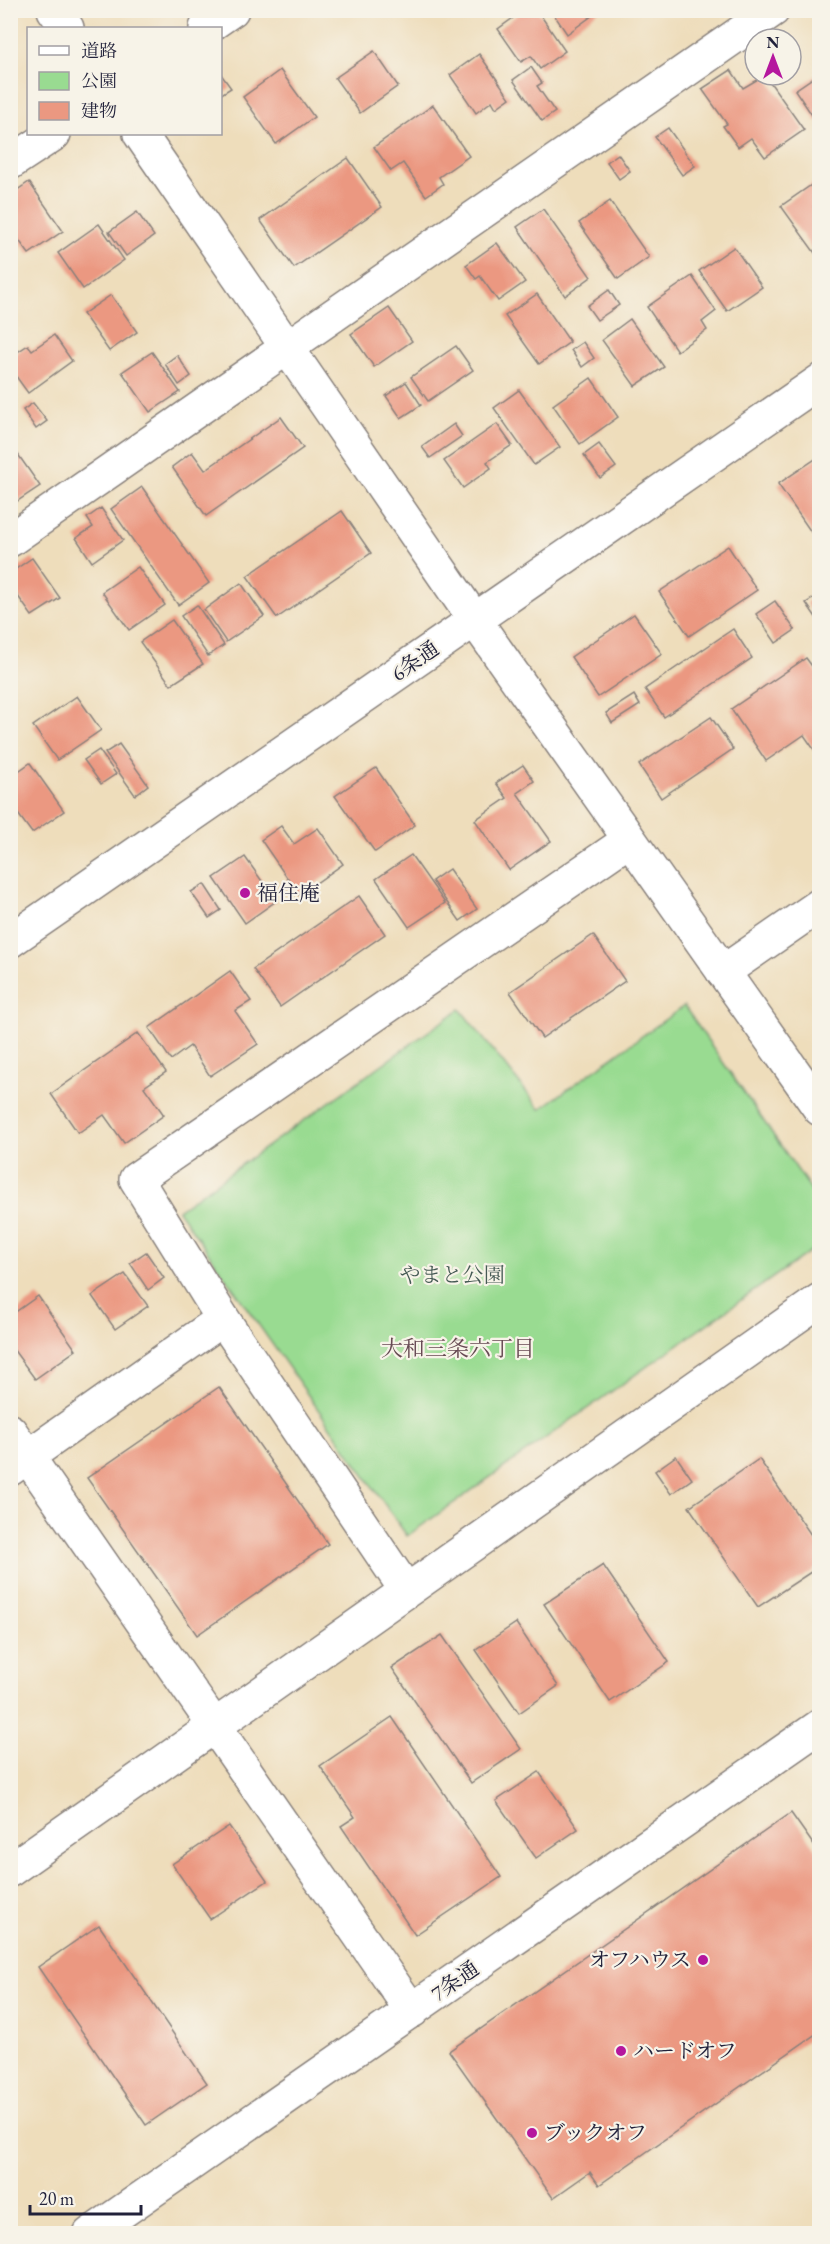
<svg xmlns="http://www.w3.org/2000/svg" width="830" height="2244" font-family="'EB Garamond','Noto Serif JP',serif">
	<style>
		.green { fill: #99db91; stroke: #5e7e66; stroke-width: 1.5 }
		.building { fill: #eb9881 }
		.lines { fill: none; stroke-linecap: round; stroke-linejoin: round }
		.minor-casing { stroke: #88807b; stroke-width: 36 }
		.tertiary-casing { stroke: #88807b; stroke-width: 36 }
		.minor { stroke: #fff; stroke-width: 33 }
		.tertiary { stroke: #fff; stroke-width: 33 }
		.poi-dot { fill: #b5179e; stroke: #f7f3e8; stroke-width: 2 }
		.labels { text-anchor: middle; stroke-width: 4.5; stroke-linejoin: round; paint-order: stroke }
		.street-label { font-size: 21px; fill: #22223b; stroke: #f7f3e8 }
		.poi-label { font-size: 21px; fill: #22223b; stroke: #f7f3e8; text-anchor: start }
		.park-label { font-size: 21px; fill: #465a55; stroke: #f7f3e8 }
		.neighbourhood-label { font-size: 22px; fill: #684b54; stroke: #f7f3e8 }
	</style>
	<rect width="100%" height="100%" fill="#f7f3e8"/>
	<filter id="ink" filterUnits="userSpaceOnUse"><feTurbulence type="fractalNoise" baseFrequency=".0167" numOctaves="2"/><feDisplacementMap in="SourceGraphic" scale="12" xChannelSelector="R" yChannelSelector="G"/><feConvolveMatrix kernelMatrix="1 2 1 2 8 2 1 2 1" color-interpolation-filters="sRGB"/></filter>
	<filter id="wash" filterUnits="userSpaceOnUse"><feTurbulence type="fractalNoise" baseFrequency=".008" numOctaves="4" result="noise"/><feDisplacementMap in="SourceGraphic" scale="24" xChannelSelector="R" yChannelSelector="G"/><feGaussianBlur stdDeviation="1.35" result="paint"/><feColorMatrix in="noise" values="0 0 0 0 0 0 0 0 0 0 0 0 0 0 0 0 0 1.4 0 .05"/><feComposite in="paint" operator="in"/></filter>
	<g filter="url(#wash)">
		<rect width="100%" height="100%" fill="#edb"/>
		<path class="green" d="M684,1006L819,1201V1245L407,1536L178,1210L460,1009L540,1109Z"/>
		<g id="blocks">
			<g class="building">
				<path d="M524,10H537L565,51L540,69L531,56L521,62L498,29Z"/>
				<path d="M551,10H600L567,34Z"/>
				<path d="M374,51L398,86L360,113L335,78Z"/>
				<path d="M479,54L510,98L496,108L492,101L476,113L450,75Z"/>
				<path d="M531,67L542,83L537,86L555,112L542,121L513,80Z"/>
				<path d="M280,70L314,117L276,144L243,97Z"/>
				<path d="M731,70L743,88L765,75L804,130L765,157L751,138L738,147L723,126L727,124L702,89Z"/>
				<path d="M220,73L231,88L220,95Z"/>
				<path d="M820,73V119L816,121L795,90Z"/>
				<path d="M433,105L469,156L439,177L443,184L426,196L403,163L391,171L374,147Z"/>
				<path d="M668,128L695,166L682,175L655,137Z"/>
				<path d="M618,154L630,171L619,179L607,162Z"/>
				<path d="M348,158L382,207L294,268L260,220Z"/>
				<path d="M820,179V260L781,206Z"/>
				<path d="M29,182L63,231L29,254L10,228V195Z"/>
				<path d="M610,201L649,257L618,279L579,223Z"/>
				<path d="M543,209L591,277L565,296L517,227Z"/>
				<path d="M137,212L154,236L126,256L109,232Z"/>
				<path d="M99,224L124,260L83,289L58,253Z"/>
				<path d="M497,243L525,282L498,301L480,276L476,279L466,265Z"/>
				<path d="M734,247L762,287L727,311L699,271Z"/>
				<path d="M692,276L716,311L702,322L707,330L677,351L647,307Z"/>
				<path d="M609,290L619,305L597,320L587,306Z"/>
				<path d="M537,294L570,342L539,364L505,316Z"/>
				<path d="M111,295L137,332L109,351L83,314Z"/>
				<path d="M389,308L412,341L374,367L351,334Z"/>
				<path d="M630,319L664,367L635,386L602,340Z"/>
				<path d="M54,335L72,361L28,393L10,368V357L28,345L32,350Z"/>
				<path d="M583,342L594,358L582,367L571,350Z"/>
				<path d="M456,346L473,370L428,401L411,377Z"/>
				<path d="M152,352L180,392L150,412L122,372Z"/>
				<path d="M177,355L191,376L179,385L165,364Z"/>
				<path d="M591,378L618,417L580,444L553,405Z"/>
				<path d="M406,382L421,405L401,418L386,396Z"/>
				<path d="M519,390L560,447L534,465L494,408Z"/>
				<path d="M33,403L47,421L36,429L23,410Z"/>
				<path d="M281,417L303,448L206,516L172,467L192,452L205,470Z"/>
				<path d="M454,424L462,436L430,458L422,447Z"/>
				<path d="M497,424L512,445L487,462L491,468L463,488L444,461Z"/>
				<path d="M10,443L40,486L10,506Z"/>
				<path d="M599,444L616,467L600,478L584,455Z"/>
				<path d="M820,456V545L778,484Z"/>
				<path d="M142,487L209,583L178,605L111,509Z"/>
				<path d="M101,508L123,540L92,562L76,538L93,527L87,518Z"/>
				<path d="M342,511L371,553L277,618L247,576Z"/>
				<path d="M728,546L757,590L689,636L659,592Z"/>
				<path d="M32,558L60,598L32,616L10,585V573Z"/>
				<path d="M138,567L165,605L129,630L102,592Z"/>
				<path d="M241,583L264,616L226,642L204,610Z"/>
				<path d="M820,594V623L806,603Z"/>
				<path d="M775,601L795,630L776,643L756,614Z"/>
				<path d="M197,605L224,645L208,656L181,616Z"/>
				<path d="M634,614L662,654L598,697L571,657Z"/>
				<path d="M172,620L203,664L171,685L140,642Z"/>
				<path d="M733,629L752,658L664,717L645,689Z"/>
				<path d="M806,658L820,677V758L804,735L766,761L731,709Z"/>
				<path d="M634,695L640,705L612,723L606,713Z"/>
				<path d="M77,696L101,730L57,760L33,726Z"/>
				<path d="M711,717L733,749L661,798L639,765Z"/>
				<path d="M119,744L148,785L135,795L105,753Z"/>
				<path d="M99,750L116,774L101,784L84,760Z"/>
				<path d="M30,763L64,811L32,833L10,803V777Z"/>
				<path d="M523,765L534,781L517,793L551,841L509,870L475,820L507,798L496,783Z"/>
				<path d="M376,768L415,825L375,852L335,796Z"/>
				<path d="M281,826L294,844L318,828L343,864L299,895L261,840Z"/>
				<path d="M411,855L445,903L409,927L376,879Z"/>
				<path d="M245,857L276,901L245,923L214,878Z"/>
				<path d="M449,869L477,909L460,921L432,881Z"/>
				<path d="M204,884L221,910L209,918L191,892Z"/>
				<path d="M359,896L385,934L280,1007L253,969Z"/>
				<path d="M593,935L625,981L542,1038L510,992Z"/>
				<path d="M230,971L251,1001L235,1011L258,1044L210,1076L190,1046L171,1060L149,1028Z"/>
				<path d="M138,1033L166,1072L144,1087L164,1115L124,1143L104,1115L78,1133L51,1094Z"/>
				<path d="M146,1252L164,1278L148,1290L130,1263Z"/>
				<path d="M125,1274L148,1306L115,1329L92,1296Z"/>
				<path d="M38,1296L76,1350L35,1379L10,1345V1316Z"/>
				<path d="M219,1387L328,1544L197,1635L87,1478Z"/>
				<path d="M676,1456L692,1479L671,1494L655,1471Z"/>
				<path d="M759,1459L820,1548V1566L758,1607L689,1507Z"/>
				<path d="M603,1565L669,1662L610,1702L544,1604Z"/>
				<path d="M516,1623L558,1686L519,1713L476,1650Z"/>
				<path d="M442,1635L521,1749L471,1783L392,1668Z"/>
				<path d="M392,1717L501,1877L415,1935L341,1826L355,1817L320,1766Z"/>
				<path d="M539,1772L578,1829L536,1858L496,1801Z"/>
				<path d="M791,1813L820,1854V2031L599,2185L590,2172L553,2198L449,2051Z"/>
				<path d="M229,1826L267,1881L210,1919L172,1864Z"/>
				<path d="M99,1925L207,2083L146,2125L38,1967Z"/>
			</g>
		</g>
	</g>
	<g filter="url(#ink)">
		<use href="#blocks" fill-opacity="0" stroke="#88807b" stroke-width="1.5"/>
		<g class="lines">
			<defs>
				<g id="minor">
					<path d="M206,28L232,10"/>
					<path d="M10,163L54,134"/>
					<path d="M10,540L773,10"/>
					<path d="M723,972L820,905"/>
					<path d="M10,1431L412,2011"/>
					<path d="M10,1469L223,1319"/>
					<path d="M406,1590L223,1319L136,1179L629,840"/>
				</g>
				<g id="tertiary">
					<path d="M54,10L67,28"/>
					<path d="M140,134L474,619L820,1109"/>
					<path d="M10,941L820,381"/>
					<path d="M10,1870L820,1300"/>
					<path d="M90,2234L820,1726"/>
				</g>
			</defs>
			<use href="#minor" class="minor-casing"/>
			<use href="#tertiary" class="tertiary-casing"/>
			<use href="#minor" class="minor"/>
			<use href="#tertiary" class="tertiary"/>
		</g>
	</g>
	<g class="poi-dot">
		<circle cx="245" cy="893" r="6"/>
		<circle cx="703" cy="1960" r="6"/>
		<circle cx="621" cy="2051" r="6"/>
		<circle cx="532" cy="2133" r="6"/>
	</g>
	<g class="labels">
		<g class="street-label">
			<text transform="translate(415 661) rotate(-35)" y="7">6条通</text>
			<text transform="translate(455 1981) rotate(-35)" y="7">7条通</text>
		</g>
		<g class="poi-label">
			<text x="257" y="900">福住庵</text>
			<text x="691" y="1967" text-anchor="end">オフハウス</text>
			<text x="633" y="2058">ハードオフ</text>
			<text x="544" y="2140">ブックオフ</text>
		</g>
		<g class="park-label">
			<text x="452" y="1282">やまと公園</text>
		</g>
		<g class="neighbourhood-label">
			<text x="458" y="1356">大和三条六丁目</text>
		</g>
	</g>
	<rect width="830" height="2244" fill="none" stroke="#f7f3e8" stroke-width="36"/>
	<rect x="27" y="27" width="195" height="108" fill="#f7f3e8" stroke="#a29fa3" stroke-width="1.5"/>
	<rect x="39" y="46" width="30" height="9" fill="#ffffff" stroke="#a29fa3" stroke-width="1.5"/>
	<text x="81" y="57" font-size="18" fill="#22223b">道路</text>
	<rect x="39" y="72" width="30" height="18" fill="#99db91" stroke="#a29fa3" stroke-width="1.5"/>
	<text x="81" y="87" font-size="18" fill="#22223b">公園</text>
	<rect x="39" y="102" width="30" height="18" fill="#eb9881" stroke="#a29fa3" stroke-width="1.5"/>
	<text x="81" y="117" font-size="18" fill="#22223b">建物</text>
	<g transform="translate(773 57)"><circle r="28" fill="#f7f3e8" stroke="#a29fa3" stroke-width="1.5"/>
	<path d="M0-4.5L10 22L0 15L-10 22Z" fill="#b5179e"/>
	<text y="-9" font-size="16" font-weight="bold" text-anchor="middle" fill="#22223b">N</text>
	</g>
	<path d="M30 2205v9h111v-9" fill="none" stroke="#22223b" stroke-width="3"/>
	<text x="39" y="2205" font-size="18" fill="#22223b" stroke="#f7f3e8" stroke-width="4.5" paint-order="stroke">20 m</text>
</svg>
